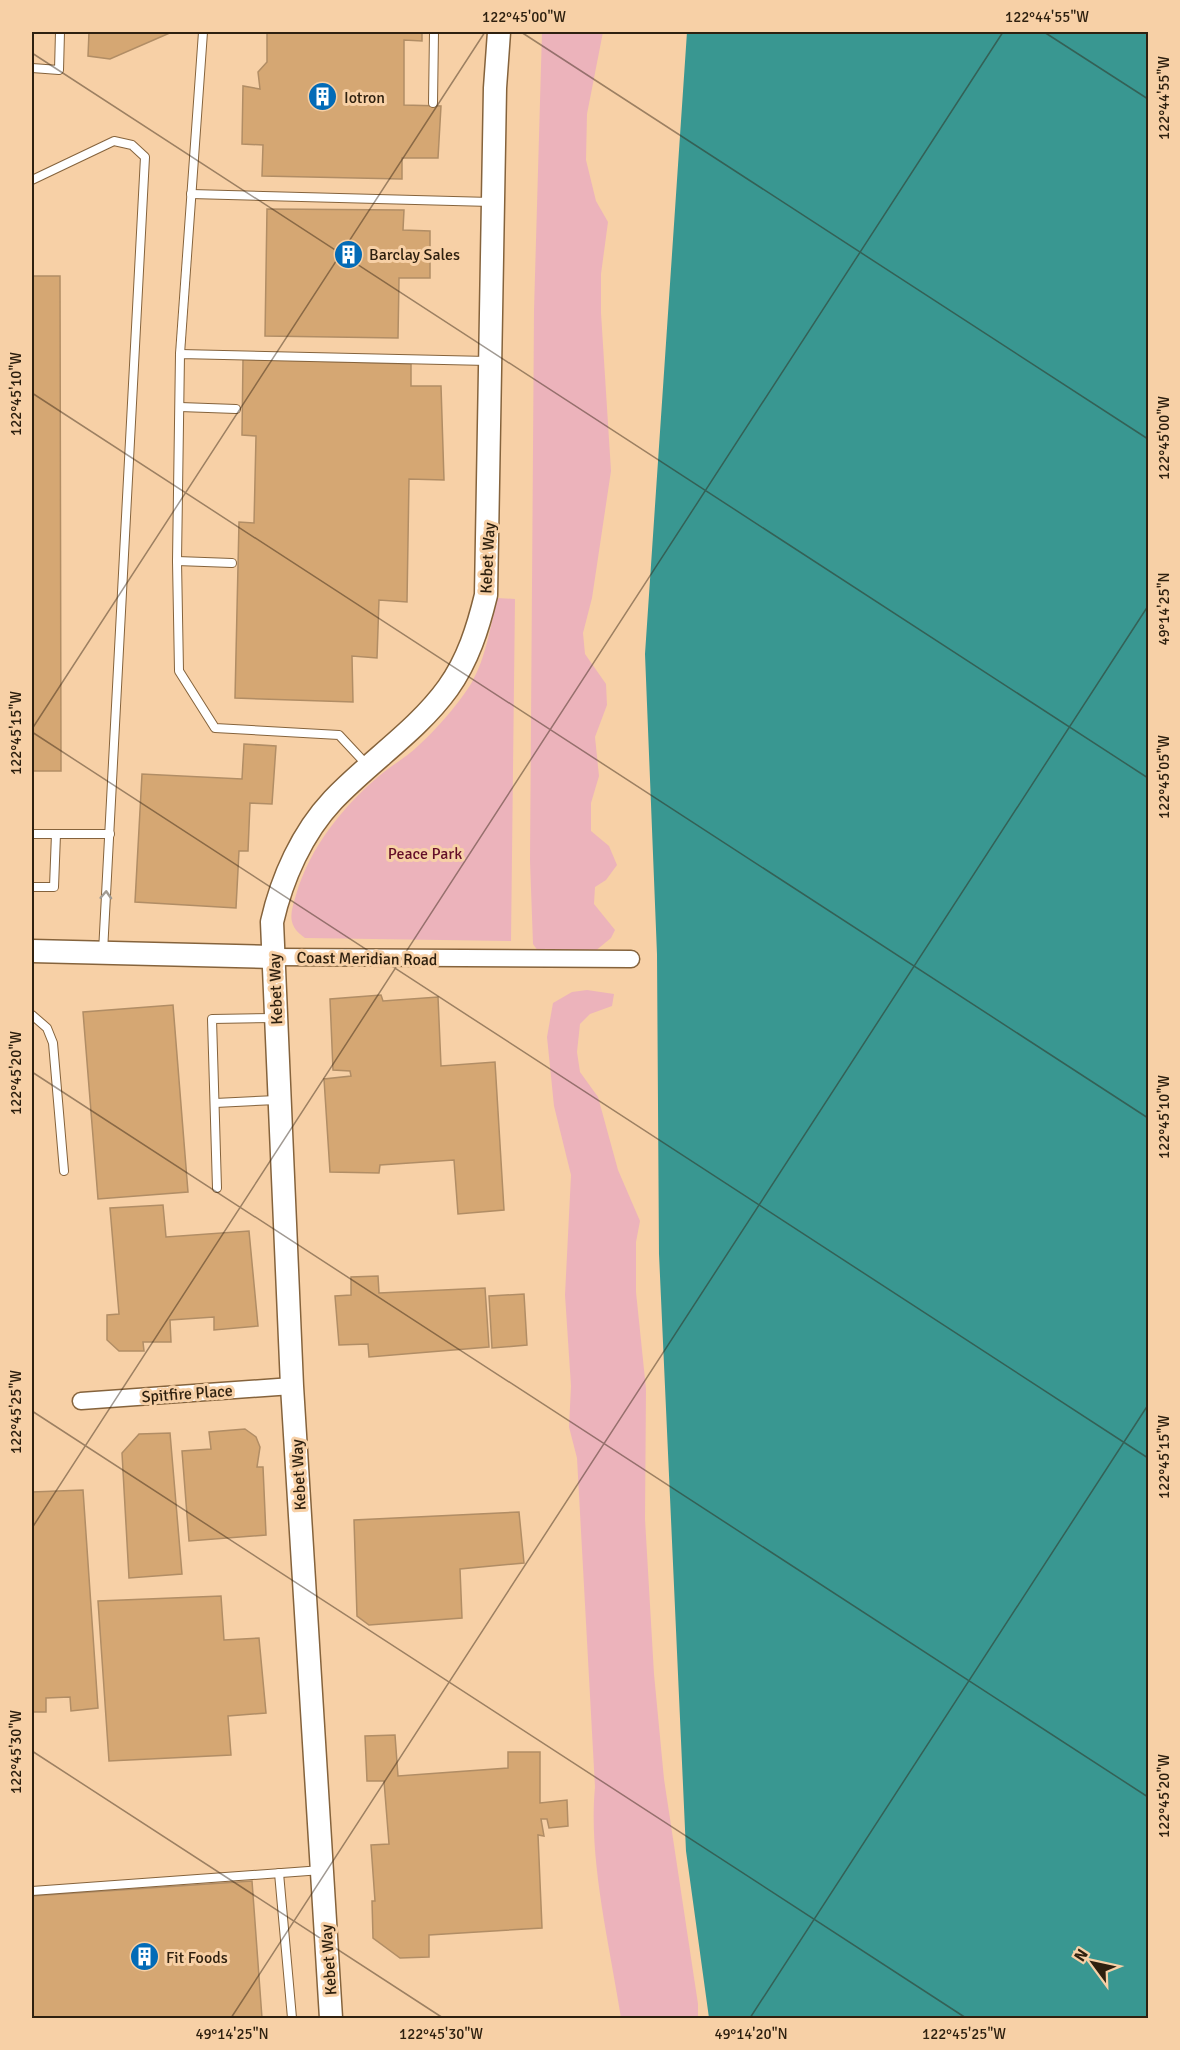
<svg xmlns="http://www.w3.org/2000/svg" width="1180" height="2050" font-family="Signika,sans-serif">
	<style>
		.green { fill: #ecb3bb }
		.water { fill: #399791 }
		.building { fill: #d5a773; stroke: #b18d65; stroke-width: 1.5 }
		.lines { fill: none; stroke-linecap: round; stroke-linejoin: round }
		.lane-casing { stroke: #85633c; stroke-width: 10 }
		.street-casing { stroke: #85633c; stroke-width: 19 }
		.secondary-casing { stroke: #85633c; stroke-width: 25 }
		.lane { stroke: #fff; stroke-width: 8 }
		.street { stroke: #fff; stroke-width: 16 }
		.secondary { stroke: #fff; stroke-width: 22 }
		.oneway { stroke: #a19b93 }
		.ticks { fill: none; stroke: #2e200f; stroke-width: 1.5; stroke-opacity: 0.45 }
		.labels { text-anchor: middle; stroke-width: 6; stroke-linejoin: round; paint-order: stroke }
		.poi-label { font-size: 16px; fill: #2e200f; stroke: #f7d0a6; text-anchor: start }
		.street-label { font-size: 16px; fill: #2e200f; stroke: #f7d0a6 }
		.park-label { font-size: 16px; fill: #640e28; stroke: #f7d0a6 }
		.neatline { fill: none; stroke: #2e200f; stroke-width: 2 }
		.ticks-label { font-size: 15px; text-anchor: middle; fill: #2e200f }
	</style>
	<rect width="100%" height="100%" fill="#f7d0a6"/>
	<g class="green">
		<path d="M542,32H603L587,114L586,160L596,201L608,222L601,274V313L611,471L592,598L583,633L585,654L606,684L607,705L595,737L599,776L591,803V831L609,846L617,865L606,880L595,887L594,904L615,930L611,938L594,952L538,951L533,944L530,861L534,310Z"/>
		<path d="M497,598L515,599L511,941L305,938C287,926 290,914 296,895C310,847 342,808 379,776C392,765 407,757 419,745C436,730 461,701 472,682C486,657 491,625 497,598Z"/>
		<path d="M587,990L614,994L612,1006L590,1014L580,1024L577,1052L580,1072L598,1097L618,1170L640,1221L636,1242V1292L646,1389L645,1519L654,1674L664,1779L698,2004V2018H621C610,1946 588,1859 595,1787L577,1458L569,1427L571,1386L565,1295L571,1175L554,1106L547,1037L553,1003L572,992Z"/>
	</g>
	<path class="water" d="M687,32H1148V2018H709L686,1851L659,1254L657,954L645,654Z"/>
	<g class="building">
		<path d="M89,32H172L110,59L88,56Z"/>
		<path d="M267,32H422V41L404,40V105L441,106L438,158H402V179L262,176L263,145L242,144L243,86L260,89L258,72L267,62Z"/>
		<path d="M267,209L404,210L403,230L430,231V278H399L398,338L265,336Z"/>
		<path d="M32,276H60L61,771H32Z"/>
		<path d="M243,359L411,364V386H441L444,480L409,479L407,602L379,600L377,658L352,656L353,702L235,698L239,522L254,523L256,436L242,435Z"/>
		<path d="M244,744L276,746L272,804L250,803L248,851H239L236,908L135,902L142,774L242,779Z"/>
		<path d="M381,995L383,1001L438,997L441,1066L495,1062L504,1210L458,1214L454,1160L380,1165L379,1173L330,1172L324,1079L351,1076L350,1071L333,1070L330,999Z"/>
		<path d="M173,1005L188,1192L98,1199L83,1012Z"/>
		<path d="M163,1205L166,1237L249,1231L258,1326L214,1330V1317L170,1320L171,1342H143L144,1351H119L107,1340V1315L119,1314L110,1208Z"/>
		<path d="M378,1276L379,1293L485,1288L489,1347L369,1357L368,1344L339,1345L335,1296L351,1295V1277Z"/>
		<path d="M524,1294L527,1345L492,1348L489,1296Z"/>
		<path d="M245,1429L256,1437L260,1447L257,1467H263L266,1535L189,1541L182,1451L211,1449L209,1432Z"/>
		<path d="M170,1433L182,1574L129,1578L122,1453L139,1434Z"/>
		<path d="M32,1486V1492L83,1490L98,1708L71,1711L70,1697L46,1698V1712H32Z"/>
		<path d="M519,1512L524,1563L460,1569L462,1618L369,1625L357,1616L354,1520Z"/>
		<path d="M221,1596L224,1640L259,1638L266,1713L228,1716L231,1755L109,1761L98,1601Z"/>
		<path d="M395,1735L398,1776L508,1768V1752H540V1803L567,1800L568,1826L549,1828L547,1819H541L544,1836L538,1835L542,1928L429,1935V1957L400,1958L373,1938L372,1901H375L371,1845L389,1844L384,1781H367L365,1736Z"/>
		<path d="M252,1881L262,2018H32V1896Z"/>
	</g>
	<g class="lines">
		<defs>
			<g id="lane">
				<path d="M32,68L59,70L60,32"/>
				<path d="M433,103L434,32"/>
				<path d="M32,180L114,141L132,145L145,157L103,952"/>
				<path d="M191,194L491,202"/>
				<path d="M180,354L203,32"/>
				<path d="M180,407L236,409"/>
				<path d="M177,561L232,563"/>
				<path d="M367,765L339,735L215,728L179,671L177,561L180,354L488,361"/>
				<path d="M32,834H110"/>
				<path d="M32,887H54L56,834"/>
				<path d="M32,1015L47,1028L53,1043L64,1171"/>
				<path d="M215,1103L277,1100"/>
				<path d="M217,1188L212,1019L276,1018"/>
				<path d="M279,1873L292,2018"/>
				<path d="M32,1891L322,1870"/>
			</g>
			<g id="street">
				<path d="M273,957L631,959"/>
				<path d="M81,1401L292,1386"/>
			</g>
			<g id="secondary">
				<path d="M32,951L273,957"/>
				<path d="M331,2018L292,1386L272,922C282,878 302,833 333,800C370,761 417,731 448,688C468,660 478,628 486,595L495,88L499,32"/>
			</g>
		</defs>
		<use href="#lane" class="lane-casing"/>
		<use href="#street" class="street-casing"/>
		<use href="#secondary" class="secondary-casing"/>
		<use href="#lane" class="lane"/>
		<use href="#street" class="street"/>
		<use href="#secondary" class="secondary"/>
	</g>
	<defs><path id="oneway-chevron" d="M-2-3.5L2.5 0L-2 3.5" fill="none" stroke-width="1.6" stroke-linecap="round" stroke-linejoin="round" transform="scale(1.5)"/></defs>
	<use class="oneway" href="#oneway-chevron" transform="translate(106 895) rotate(-87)"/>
	<path class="ticks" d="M521,32L1148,439M1044,32L1148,99M32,53L1148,778M32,393L1148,1118M32,729L485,32M32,732L1148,1458M32,1072L1148,1797M32,1411L966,2018M32,1528L1003,32M32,1751L443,2018M231,2018L1148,606M750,2018L1148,1405"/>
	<defs>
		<symbol id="building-disc" viewBox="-11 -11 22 22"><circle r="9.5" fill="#036bb7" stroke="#f7d0a6"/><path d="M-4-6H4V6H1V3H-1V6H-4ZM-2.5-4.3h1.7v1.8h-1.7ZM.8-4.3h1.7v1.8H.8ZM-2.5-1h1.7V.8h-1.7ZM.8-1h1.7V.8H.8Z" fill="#fff"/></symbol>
	</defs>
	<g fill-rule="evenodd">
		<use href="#building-disc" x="306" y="80" width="33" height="33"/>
		<use href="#building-disc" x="332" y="238" width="33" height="33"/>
		<use href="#building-disc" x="128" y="1940" width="33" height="33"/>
	</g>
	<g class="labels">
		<g class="poi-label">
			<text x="344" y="103">Iotron</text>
			<text x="369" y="260">Barclay Sales</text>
			<text x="166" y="1963">Fit Foods</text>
		</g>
		<g class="street-label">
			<text transform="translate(487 558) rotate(-87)" y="6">Kebet Way</text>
			<text transform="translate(367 958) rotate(1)" y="6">Coast Meridian Road</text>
			<text transform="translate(275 989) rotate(-92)" y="6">Kebet Way</text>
			<text transform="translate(187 1393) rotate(-4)" y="6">Spitfire Place</text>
			<text transform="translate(298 1475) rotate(-93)" y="6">Kebet Way</text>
			<text transform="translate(328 1960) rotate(-94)" y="6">Kebet Way</text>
		</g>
		<g class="park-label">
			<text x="425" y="859">Peace Park</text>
		</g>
	</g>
	<rect width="1180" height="2050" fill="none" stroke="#f7d0a6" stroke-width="66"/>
	<g transform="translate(1093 1963) rotate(303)" stroke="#f7d0a6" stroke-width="4.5" paint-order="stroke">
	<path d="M0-4.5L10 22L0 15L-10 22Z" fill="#2e200f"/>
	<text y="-9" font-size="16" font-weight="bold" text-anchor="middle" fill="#2e200f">N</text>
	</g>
	<rect x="33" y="33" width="1114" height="1984" class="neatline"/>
	<g class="ticks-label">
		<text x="524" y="22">122°45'00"W</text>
		<text x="1047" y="22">122°44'55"W</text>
		<text transform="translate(1164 98) rotate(-90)" y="5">122°44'55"W</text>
		<text transform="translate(16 394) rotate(-90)" y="5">122°45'10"W</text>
		<text transform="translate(1164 438) rotate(-90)" y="5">122°45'00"W</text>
		<text transform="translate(1164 609) rotate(-90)" y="5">49°14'25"N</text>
		<text transform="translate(16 733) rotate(-90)" y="5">122°45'15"W</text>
		<text transform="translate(1164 777) rotate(-90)" y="5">122°45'05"W</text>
		<text transform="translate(16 1073) rotate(-90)" y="5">122°45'20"W</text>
		<text transform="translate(1164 1117) rotate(-90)" y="5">122°45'10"W</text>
		<text transform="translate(16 1412) rotate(-90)" y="5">122°45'25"W</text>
		<text transform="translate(1164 1457) rotate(-90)" y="5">122°45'15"W</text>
		<text transform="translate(16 1752) rotate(-90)" y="5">122°45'30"W</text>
		<text transform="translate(1164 1796) rotate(-90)" y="5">122°45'20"W</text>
		<text x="232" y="2039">49°14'25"N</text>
		<text x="441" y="2039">122°45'30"W</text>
		<text x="751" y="2039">49°14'20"N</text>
		<text x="964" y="2039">122°45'25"W</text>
	</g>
</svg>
